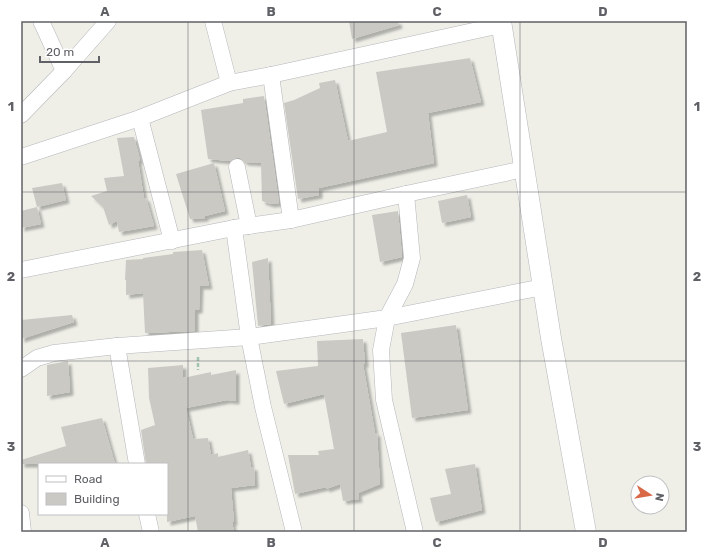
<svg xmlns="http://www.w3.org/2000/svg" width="708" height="553" font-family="Rubik,sans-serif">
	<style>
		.building { fill: #cbc9c4; filter: url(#shadow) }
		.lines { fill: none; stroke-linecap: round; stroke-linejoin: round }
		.minor-casing { stroke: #b5b6bb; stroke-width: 17 }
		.tertiary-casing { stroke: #b5b6bb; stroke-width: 21 }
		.path { stroke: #a1c4b1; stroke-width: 2.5; stroke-dasharray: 4 2; stroke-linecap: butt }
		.minor { stroke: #fff; stroke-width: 16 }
		.tertiary { stroke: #fff; stroke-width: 20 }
		.grid { fill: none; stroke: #5f6166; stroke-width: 1; stroke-opacity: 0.55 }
		.neatline { fill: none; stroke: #5f6166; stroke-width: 1.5 }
		.grid-label { font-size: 13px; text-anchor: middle; font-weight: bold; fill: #5f6166 }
	</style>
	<defs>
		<filter id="shadow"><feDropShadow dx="3.5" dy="3.5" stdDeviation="1" flood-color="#0004"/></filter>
	</defs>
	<rect width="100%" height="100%" fill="#efefe8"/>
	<g class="building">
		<path d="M349,21H398L399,25L352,39Z"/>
		<path d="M470,58L481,102L428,113L434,163L319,188V195L298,199L284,103L294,100L320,88L319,83L335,80L348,141L387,132L376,72Z"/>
		<path d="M264,96L279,203L271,204L262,201L261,163L245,162L240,158H236L230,161L208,159L201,110L243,103V99Z"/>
		<path d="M134,137L140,160L138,161L144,198H146L154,226L119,232L117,221L109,225L103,207L91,196L107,191L104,178L124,176L117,138Z"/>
		<path d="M214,163L225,211L205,216V218L190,219L176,174Z"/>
		<path d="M62,183L66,200L37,207L32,188Z"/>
		<path d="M467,195L471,217L442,223L438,201Z"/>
		<path d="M37,207L41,224L21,228V211Z"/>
		<path d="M398,211L402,257L380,262L372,215Z"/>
		<path d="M202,250L209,286H200L199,310H195V331L145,333L143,293L126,295V280H125L126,260L143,259V258L173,254V252Z"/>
		<path d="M268,258L271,324L258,326L252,262Z"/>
		<path d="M72,315L74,322L21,339V320Z"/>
		<path d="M456,325L468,410L412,418L401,333Z"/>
		<path d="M363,339L365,364H363L375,433H377L380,484L358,493L359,499L343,501L340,484L326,489V487L295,494L288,455H319L318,451L334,449L324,394L284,404L276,371L318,366L317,341Z"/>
		<path d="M68,361L70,392L47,396V365Z"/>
		<path d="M183,365V378L211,372V375L236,370V401L227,400L186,408L193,439L208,438L211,455L218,453V457L248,450L251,467H254L255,485L231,488L234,522H232L234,532H198L195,516L167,522V464H146L141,430L155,425L149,398L148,368Z"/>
		<path d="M102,418L115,464H21V460L66,446L61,427Z"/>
		<path d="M475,464L482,510L436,522L430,498L451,494L445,469Z"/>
	</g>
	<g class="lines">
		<defs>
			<g id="minor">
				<path d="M41,21L64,71"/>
				<path d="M213,21L229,83"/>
				<path d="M271,75L291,220"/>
				<path d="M21,115L64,71L108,21"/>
				<path d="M140,118L172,241"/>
				<path d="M21,157L140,118L229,83L271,75L501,25"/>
				<path d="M237,167L249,226"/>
				<path d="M406,194L412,258L405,284L387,318L381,350L384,400L415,532"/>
				<path d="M234,228L249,337L263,407L294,532"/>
				<path d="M21,270L234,228L291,220L406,194L524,169"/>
				<path d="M117,346L137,464"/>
				<path d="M21,369L37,358L54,353L117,346L249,337L387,318L543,287"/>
				<path d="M21,513L23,532"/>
				<path d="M147,514L151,532"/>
			</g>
			<path id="tertiary" d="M501,21L551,338L586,532"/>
		</defs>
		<use href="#minor" class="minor-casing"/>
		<use href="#tertiary" class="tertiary-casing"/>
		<path class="path" d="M198,357V370"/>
		<use href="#minor" class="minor"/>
		<use href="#tertiary" class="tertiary"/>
	</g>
	<path class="grid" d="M188,21V532M354,21V532M520,21V532M21,192H687M21,361H687"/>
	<rect width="708" height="553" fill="none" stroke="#ffffff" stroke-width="44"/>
	<rect x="38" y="463" width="130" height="52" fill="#ffffff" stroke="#bfc0c2"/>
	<rect x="46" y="476" width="20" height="6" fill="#ffffff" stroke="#bfc0c2"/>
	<text x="74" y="483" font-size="12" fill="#5f6166">Road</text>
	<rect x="46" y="493" width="20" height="12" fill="#cbc9c4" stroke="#bfc0c2"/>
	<text x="74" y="503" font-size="12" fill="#5f6166">Building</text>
	<g transform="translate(650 495) rotate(102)"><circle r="19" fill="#ffffff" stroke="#bfc0c2"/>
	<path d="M0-3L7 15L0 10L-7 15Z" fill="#d86846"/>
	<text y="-6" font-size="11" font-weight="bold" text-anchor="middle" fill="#5f6166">N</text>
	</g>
	<path d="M40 56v6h59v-6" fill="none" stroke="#5f6166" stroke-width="2"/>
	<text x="46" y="56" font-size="12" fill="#5f6166" stroke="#ffffff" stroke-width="3" paint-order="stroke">20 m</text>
	<rect x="22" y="22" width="664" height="509" class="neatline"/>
	<g class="grid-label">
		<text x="105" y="16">A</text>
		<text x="271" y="16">B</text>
		<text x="437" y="16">C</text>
		<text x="603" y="16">D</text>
		<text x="11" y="111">1</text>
		<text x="697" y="111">1</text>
		<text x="11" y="281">2</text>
		<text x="697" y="281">2</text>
		<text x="11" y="451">3</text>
		<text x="697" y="451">3</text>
		<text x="105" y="547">A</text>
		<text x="271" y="547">B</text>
		<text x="437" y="547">C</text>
		<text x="603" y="547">D</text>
	</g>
</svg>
